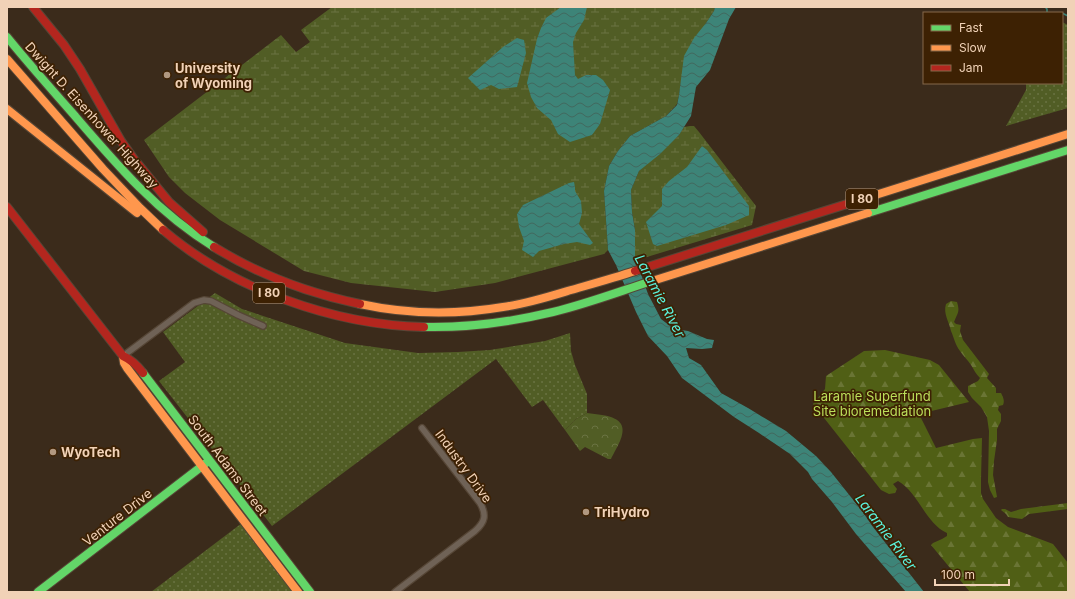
<svg xmlns="http://www.w3.org/2000/svg" width="1075" height="599" font-family="Inter,sans-serif">
	<style>
		.grass { fill: url(#grass-dots) }
		.forest { fill: url(#forest-firs) }
		.wetland { fill: url(#wetland-marsh) }
		.park { fill: url(#park-crowns) }
		.water { fill: url(#water-waves) }
		.lines { fill: none; stroke-linecap: round; stroke-linejoin: round }
		.stream { stroke: #3d8478; stroke-width: 1.5 }
		.street-casing { stroke: #564636; stroke-width: 8 }
		.fast-casing { stroke: #564636; stroke-width: 10 }
		.slow-casing { stroke: #564636; stroke-width: 10 }
		.jam-casing { stroke: #564636; stroke-width: 10 }
		.street { stroke: #6f6256; stroke-width: 5.5 }
		.fast { stroke: #63d668; stroke-width: 8 }
		.slow { stroke: #ff974d; stroke-width: 8 }
		.jam { stroke: #b3261e; stroke-width: 8 }
		.poi-dot { fill: #b19880; stroke: #3d2103; stroke-width: 1.5 }
		.labels { text-anchor: middle; stroke-width: 3.5; stroke-linejoin: round; paint-order: stroke }
		.shield { fill: #3d2103; stroke: #bb9d81; stroke-width: 1 }
		.shield-label { font-size: 12px; font-weight: bold; fill: #f1d2b7 }
		.poi-label { font-size: 13px; font-weight: bold; fill: #f1d2b7; stroke: #3d2103; text-anchor: start }
		.street-label { font-size: 13px; fill: #f1d2b7; stroke: #3d2103 }
		.park-label { font-size: 13px; fill: #bbdf5a; stroke: #3d2103 }
		.water-label { font-size: 14px; font-style: italic; fill: #5af3de; stroke: #3d2103 }
	</style>
	<defs>
		<pattern id="grass-dots" width="8" height="8" patternUnits="userSpaceOnUse"><rect width="8" height="8" fill="#515d25"/><path d="M2 2h.1M6 6h.1" fill="none" stroke="#6a7342" stroke-width="1.8" stroke-linecap="round"/></pattern>
		<pattern id="forest-firs" width="22" height="20" patternUnits="userSpaceOnUse"><rect width="22" height="20" fill="#505f15"/><path d="M5 1l3.5 6h-7zM16 11l3.5 6h-7z" fill="#6a7535"/></pattern>
		<pattern id="wetland-marsh" width="20" height="14" patternUnits="userSpaceOnUse"><rect width="20" height="14" fill="#515d25"/><path d="M1 5h8M5 5V1M11 12h8M15 12V8" fill="none" stroke="#6a7342"/></pattern>
		<pattern id="park-crowns" width="20" height="18" patternUnits="userSpaceOnUse"><rect width="20" height="18" fill="#515d25"/><path d="M2 6a3 3 0 1 1 6 0M12 15a3 3 0 1 1 6 0" fill="none" stroke="#6a7342"/></pattern>
		<pattern id="water-waves" width="16" height="10" patternUnits="userSpaceOnUse"><rect width="16" height="10" fill="#3d8478"/><path d="M0 5q4-4 8 0t8 0" fill="none" stroke="#41685e"/></pattern>
	</defs>
	<rect width="100%" height="100%" fill="#3b2b1b"/>
	<g class="grass">
		<path d="M1062,22L1068,25V108L1006,126L1026,90V83H1062Z"/>
		<path d="M215,293L242,309L345,343L418,353L458,352L490,350L545,341L570,333L571,351L575,365L587,394V413L576,419L565,430L543,400L532,407L496,359L272,526L159,381L185,362L163,332Z"/>
		<path d="M242,523L294,592H151Z"/>
	</g>
	<g class="forest">
		<path d="M951,301L957,302C960,312 958,312 954,322L956,324L961,325L960,331L963,340L989,374L987,378L996,388V393H1001C1003,397 1005,401 1003,405L999,406L998,410L1001,414V421L997,429V440L994,461L993,475L997,497L994,498L990,490L988,482L989,431L987,417L981,407L972,398L968,392V386L978,381L980,378C976,374 974,370 971,365C968,360 963,356 960,351C955,344 954,338 951,331C949,321 943,314 946,304Z"/>
		<path d="M885,350L930,360L939,365L969,402L919,414L936,448L973,439L982,438L981,479V493L983,499L996,518L1008,527L1053,544L1068,563V592H970L931,545L933,543L942,539L947,536V533C926,524 918,492 898,481L893,484L897,489L895,493L889,494L881,490L813,404L825,389L826,376L864,351Z"/>
		<path d="M1068,503V509L1029,514L1022,519L1008,517L1006,514L1001,510L1002,509H1005L1011,512L1021,509Z"/>
	</g>
	<g class="wetland">
		<path d="M332,7H715L714,11L706,23L681,82L679,95L677,104L666,116L630,136L618,151L609,166L604,191L608,250L604,254L495,283L435,292L351,283L304,271L220,220L185,193L169,177L144,140L281,35L296,52L310,42L301,30Z"/>
		<path d="M690,126H694L699,132L756,206L752,225L637,260L635,257V230L632,212L631,190L639,171L678,136L684,127Z"/>
	</g>
	<path class="park" d="M587,413C592,414 597,414 602,415C635,420 621,440 611,459H608L585,447L580,451L565,430L576,419Z"/>
	<g class="water">
		<path d="M561,7H587L584,20L576,33L573,42L575,75L578,79L586,75H596L603,80L610,90L600,124L592,135L570,142L558,134L551,120L537,108L531,97L527,83L537,39L541,28L546,18Z"/>
		<path d="M715,7H736L729,19L710,70L696,87L691,116L679,135L660,154L639,171L631,190L632,212L635,230V257L648,294L661,319L674,329L688,331L707,339L714,340L712,348L702,349L686,348L689,358L701,365L721,393L748,408L786,431L816,456L831,472L862,511L873,527L924,592H906L856,534L832,502L812,479L808,472L790,454L759,433L734,417L682,378L667,356L648,336L636,312L616,265L608,250L604,191L609,166L618,151L630,136L666,116L677,105L679,95L684,56L694,38L706,23L714,11Z"/>
		<path d="M517,38L524,40L526,53L517,87L499,89L491,85L480,90L468,78L503,47Z"/>
		<path d="M702,146L707,150L749,206V215L726,225L657,246L653,244L646,222L662,206V189L669,181L687,167Z"/>
		<path d="M574,182L575,187V191L581,201L582,213L579,224L593,243L590,245L577,242L564,244L539,251L533,257L522,250L524,241L519,227L517,214L523,205L569,183Z"/>
	</g>
	<g class="lines">
		<path class="stream" d="M1045,7L1047,9V13H1062L1068,16"/>
		<defs>
			<g id="street">
				<path d="M123,356L194,303L204,300L211,301L238,315L263,326"/>
				<path d="M395,592L475,531C485,522 487,515 480,503L422,428"/>
			</g>
			<g id="fast">
				<path d="M7,37C29,64 52,90 75,116C117,165 158,213 214,247"/>
				<path d="M868,213L1068,150"/>
				<path d="M424,327C467,328 511,322 553,312C586,304 618,292 649,282"/>
				<path d="M143,373L310,592"/>
				<path d="M38,592L206,463"/>
			</g>
			<g id="slow">
				<path d="M7,59L103,169L140,208L163,230"/>
				<path d="M7,109L137,213"/>
				<path d="M866,198L1068,134"/>
				<path d="M649,282L868,213"/>
				<path d="M360,304C406,314 456,315 503,307C526,304 548,297 571,290C592,284 614,278 635,271"/>
				<path d="M123,356L124,363L127,368L298,592"/>
			</g>
			<g id="jam">
				<path d="M33,7L64,45L80,69L121,141L133,158L169,202L203,232"/>
				<path d="M7,207L123,356C132,360 137,365 143,373"/>
				<path d="M163,230C232,289 334,325 424,327"/>
				<path d="M214,247C261,276 307,293 360,304"/>
				<path d="M635,271L866,198"/>
			</g>
		</defs>
		<use href="#street" class="street-casing"/>
		<use href="#fast" class="fast-casing"/>
		<use href="#slow" class="slow-casing"/>
		<use href="#jam" class="jam-casing"/>
		<use href="#street" class="street"/>
		<use href="#fast" class="fast"/>
		<use href="#slow" class="slow"/>
		<use href="#jam" class="jam"/>
	</g>
	<g class="poi-dot">
		<circle cx="167" cy="75" r="4"/>
		<circle cx="53" cy="452" r="4"/>
		<circle cx="586" cy="512" r="4"/>
	</g>
	<g class="labels">
		<g class="shield">
			<rect x="846" y="189" width="32" height="20" rx="3"/>
			<rect x="253" y="283" width="32" height="20" rx="3"/>
		</g>
		<g class="shield-label">
			<text x="862" y="203">I 80</text>
			<text x="269" y="297">I 80</text>
		</g>
		<g class="poi-label">
			<text x="175" y="73">University<tspan x="175" dy="15">of Wyoming</tspan></text>
			<text x="61" y="457">WyoTech</text>
			<text x="594" y="517">TriHydro</text>
		</g>
		<g class="street-label">
			<text transform="translate(92 115) rotate(48)" y="5">Dwight D. Eisenhower Highway</text>
			<text transform="translate(228 465) rotate(53)" y="5">South Adams Street</text>
			<text transform="translate(464 466) rotate(54)" y="5">Industry Drive</text>
			<text transform="translate(117 517) rotate(-38)" y="5">Venture Drive</text>
		</g>
		<g class="park-label">
			<text x="872" y="401">Laramie Superfund<tspan x="872" dy="15">Site bioremediation</tspan></text>
		</g>
		<g class="water-label">
			<text transform="translate(660 296) rotate(62)" y="5">Laramie River</text>
			<text transform="translate(886 532) rotate(53)" y="5">Laramie River</text>
		</g>
	</g>
	<rect width="1075" height="599" fill="none" stroke="#f1d2b7" stroke-width="16"/>
	<rect x="923" y="12" width="140" height="72" fill="#3d2103" stroke="#85684b"/>
	<rect x="931" y="25" width="20" height="6" fill="#63d668" stroke="#85684b"/>
	<text x="959" y="32" font-size="12" fill="#f1d2b7">Fast</text>
	<rect x="931" y="45" width="20" height="6" fill="#ff974d" stroke="#85684b"/>
	<text x="959" y="52" font-size="12" fill="#f1d2b7">Slow</text>
	<rect x="931" y="65" width="20" height="6" fill="#b3261e" stroke="#85684b"/>
	<text x="959" y="72" font-size="12" fill="#f1d2b7">Jam</text>
	<path d="M935 579v6h74v-6" fill="none" stroke="#f1d2b7" stroke-width="2"/>
	<text x="941" y="579" font-size="12" fill="#f1d2b7" stroke="#3d2103" stroke-width="3" paint-order="stroke">100 m</text>
</svg>
